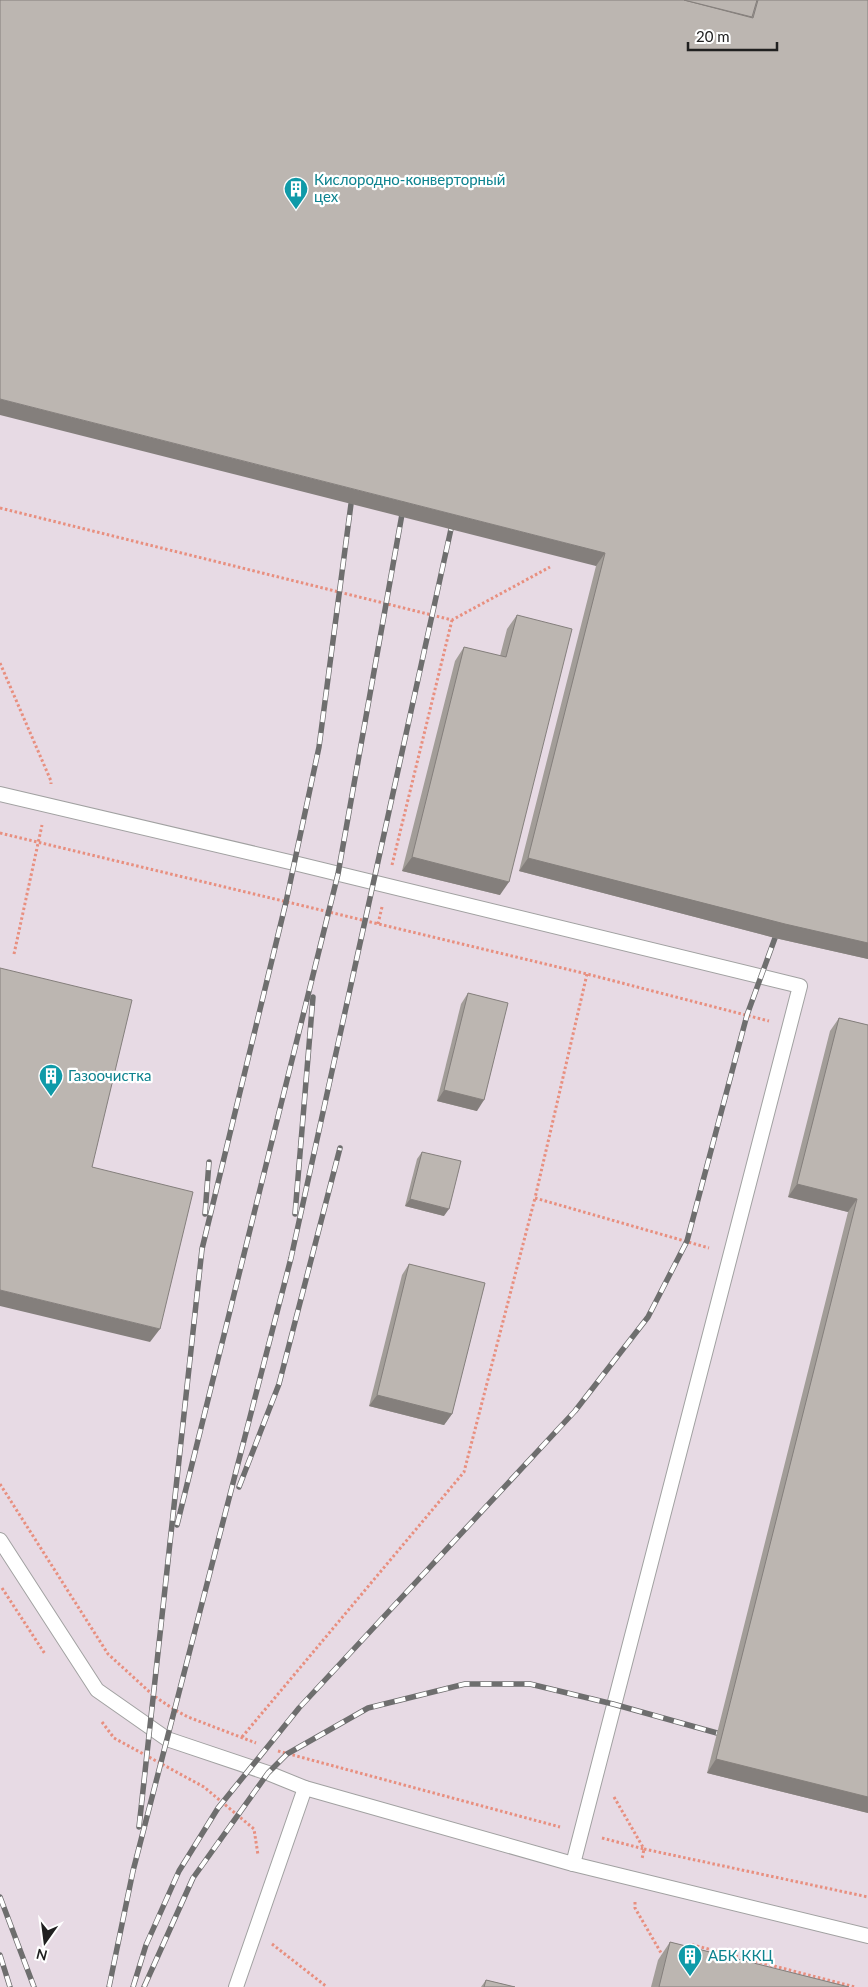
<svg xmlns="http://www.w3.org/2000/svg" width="868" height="1987" font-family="Lato,sans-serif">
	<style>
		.industrial { fill: #e7dae4 }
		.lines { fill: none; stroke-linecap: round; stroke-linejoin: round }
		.service-casing { stroke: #a1a1a1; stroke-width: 16 }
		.path { stroke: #e88f7f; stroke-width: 3; stroke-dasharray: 2.5 2.5; stroke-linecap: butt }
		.service { stroke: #fff; stroke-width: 14 }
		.rail-casing { stroke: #6e6e6e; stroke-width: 5.5 }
		.rail { stroke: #fff; stroke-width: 4; stroke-dasharray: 11; stroke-linecap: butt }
		.wall { fill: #a29d98 }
		.shaded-wall { fill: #847f7c }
		.building { fill: #bcb6b1; stroke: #847f7c }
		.labels { text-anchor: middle; stroke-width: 4.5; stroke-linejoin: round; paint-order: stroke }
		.culture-label { font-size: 15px; fill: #0d838f; stroke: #fff; text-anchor: start }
	</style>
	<rect width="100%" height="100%" fill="#efede7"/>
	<rect class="industrial" x="0" y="0" width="868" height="1987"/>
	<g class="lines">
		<defs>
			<g id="service">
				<path d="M0,794L294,863L800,986L573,1864"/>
				<path d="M0,1540L97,1690L167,1739L268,1773L305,1788L573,1864L868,1936"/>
				<path d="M236,1987L305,1788"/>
			</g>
		</defs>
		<use href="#service" class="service-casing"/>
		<g class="path">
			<path d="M0,508L452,620L550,567"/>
			<path d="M0,663L51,781V784"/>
			<path d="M0,833L587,974L769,1021"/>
			<path d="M392,865L452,620"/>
			<path d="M378,924L382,907"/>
			<path d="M14,954L42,825"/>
			<path d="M587,974L535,1198L709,1248"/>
			<path d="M0,1484L108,1654L154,1696L175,1710L188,1717L256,1743"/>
			<path d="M2,1588L45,1654"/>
			<path d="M102,1722L114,1738L204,1787L254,1829L258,1855"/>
			<path d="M242,1737L464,1472L535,1198"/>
			<path d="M278,1751L560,1827"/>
			<path d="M614,1797L644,1849L868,1897"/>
			<path d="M602,1838L644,1849L642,1859"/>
			<path d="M635,1902V1908L664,1958"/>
			<path d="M272,1944L327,1987"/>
			<path d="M692,1951L693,1945L855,1987"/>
		</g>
		<use href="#service" class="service"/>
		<defs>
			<g id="rail">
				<path d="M205,1214L209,1162"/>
				<path d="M295,1214L313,997"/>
				<path d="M239,1487L279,1384L340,1148"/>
				<path d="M177,1525L338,874L404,503"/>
				<path d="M139,1827L202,1249L286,902L319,747L351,504"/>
				<path d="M0,1897L34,1987"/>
				<path d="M0,1955L10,1987"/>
				<path d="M109,1987L133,1871L291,1258L451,529"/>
				<path d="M133,1987L146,1945L179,1871L218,1808L299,1708L575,1411L648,1317L687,1241L747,1015L775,938"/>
				<path d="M144,1987L193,1878L268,1773L287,1754L368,1708L465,1684H530L613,1704L717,1733"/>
			</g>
		</defs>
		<use href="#rail" class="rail-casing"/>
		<use href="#rail" class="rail"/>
	</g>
	<g class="wall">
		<path d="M0,0H868V959L775,938L519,871L596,566Z"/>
		<path d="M517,615L500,895L402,871L455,661L464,647L500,656L507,629Z"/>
		<path d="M468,993L477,1111L437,1101L461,1004Z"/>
		<path d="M839,1018L868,1025V1813L707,1773L848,1212L788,1197L830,1031Z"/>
		<path d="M422,1152L444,1216L405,1206L417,1159Z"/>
		<path d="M409,1264L452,1414L444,1425L369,1406L402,1275Z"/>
		<path d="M670,1942L849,1987H651L658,1960Z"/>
		<path d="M486,1980L515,1987H481Z"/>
	</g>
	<g class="shaded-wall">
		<path d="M0,399L605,553L596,566L0,415Z"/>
		<path d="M412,857L509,882L500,895L402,871Z"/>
		<path d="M528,858L868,943V959L775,938L519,871Z"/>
		<path d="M444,1090L484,1100L477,1111L437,1101Z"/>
		<path d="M797,1184L857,1199L848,1212L788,1197Z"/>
		<path d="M410,1199L449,1209L444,1216L405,1206Z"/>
		<path d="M0,1290L160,1329L150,1342L0,1306Z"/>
		<path d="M377,1395L452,1414L444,1425L369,1406Z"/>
		<path d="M716,1759L868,1797V1813L707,1773Z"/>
	</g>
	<g class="building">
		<path d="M0,0H684L753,18L758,0H868V943L785,924L528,858L605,553L0,399Z"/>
		<path d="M684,0H757L752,17Z"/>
		<path d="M517,615L572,629L509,882L412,857L464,647L506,657Z"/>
		<path d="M0,968L132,1000L92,1167L193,1192L160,1329L0,1290Z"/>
		<path d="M468,993L508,1003L484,1100L444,1090Z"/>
		<path d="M839,1018L868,1025V1797L716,1759L857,1199L797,1184Z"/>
		<path d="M422,1152L461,1161L449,1209L410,1199Z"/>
		<path d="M409,1264L485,1283L452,1414L377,1395Z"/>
		<path d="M670,1942L849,1987H659Z"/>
		<path d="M486,1980L515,1987H484Z"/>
	</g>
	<defs>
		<symbol id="building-pin" viewBox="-11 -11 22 30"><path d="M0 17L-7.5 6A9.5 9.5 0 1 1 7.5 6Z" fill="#0f9aa8" stroke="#fff"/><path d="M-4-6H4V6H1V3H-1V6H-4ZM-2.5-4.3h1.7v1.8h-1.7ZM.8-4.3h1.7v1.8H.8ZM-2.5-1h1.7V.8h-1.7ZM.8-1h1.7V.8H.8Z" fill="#fff"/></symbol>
	</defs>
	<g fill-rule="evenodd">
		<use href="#building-pin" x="282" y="175" width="28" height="38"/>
		<use href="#building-pin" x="37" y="1062" width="28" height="38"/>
		<use href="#building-pin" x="676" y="1942" width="28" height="38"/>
	</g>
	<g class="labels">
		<g class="culture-label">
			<text x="314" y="185">Кислородно-конверторный<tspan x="314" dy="17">цех</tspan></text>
			<text x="68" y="1081">Газоочистка</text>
			<text x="708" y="1961">АБК ККЦ</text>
		</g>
	</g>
	<g transform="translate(45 1942) rotate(194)" stroke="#ffffff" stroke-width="4" paint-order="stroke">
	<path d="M0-4L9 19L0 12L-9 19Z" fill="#202020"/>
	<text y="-8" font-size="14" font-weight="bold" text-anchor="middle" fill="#202020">N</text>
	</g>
	<path d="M688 42v8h89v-8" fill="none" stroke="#202020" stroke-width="2.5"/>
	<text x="696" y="42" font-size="15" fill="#202020" stroke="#ffffff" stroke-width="4" paint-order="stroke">20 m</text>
</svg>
